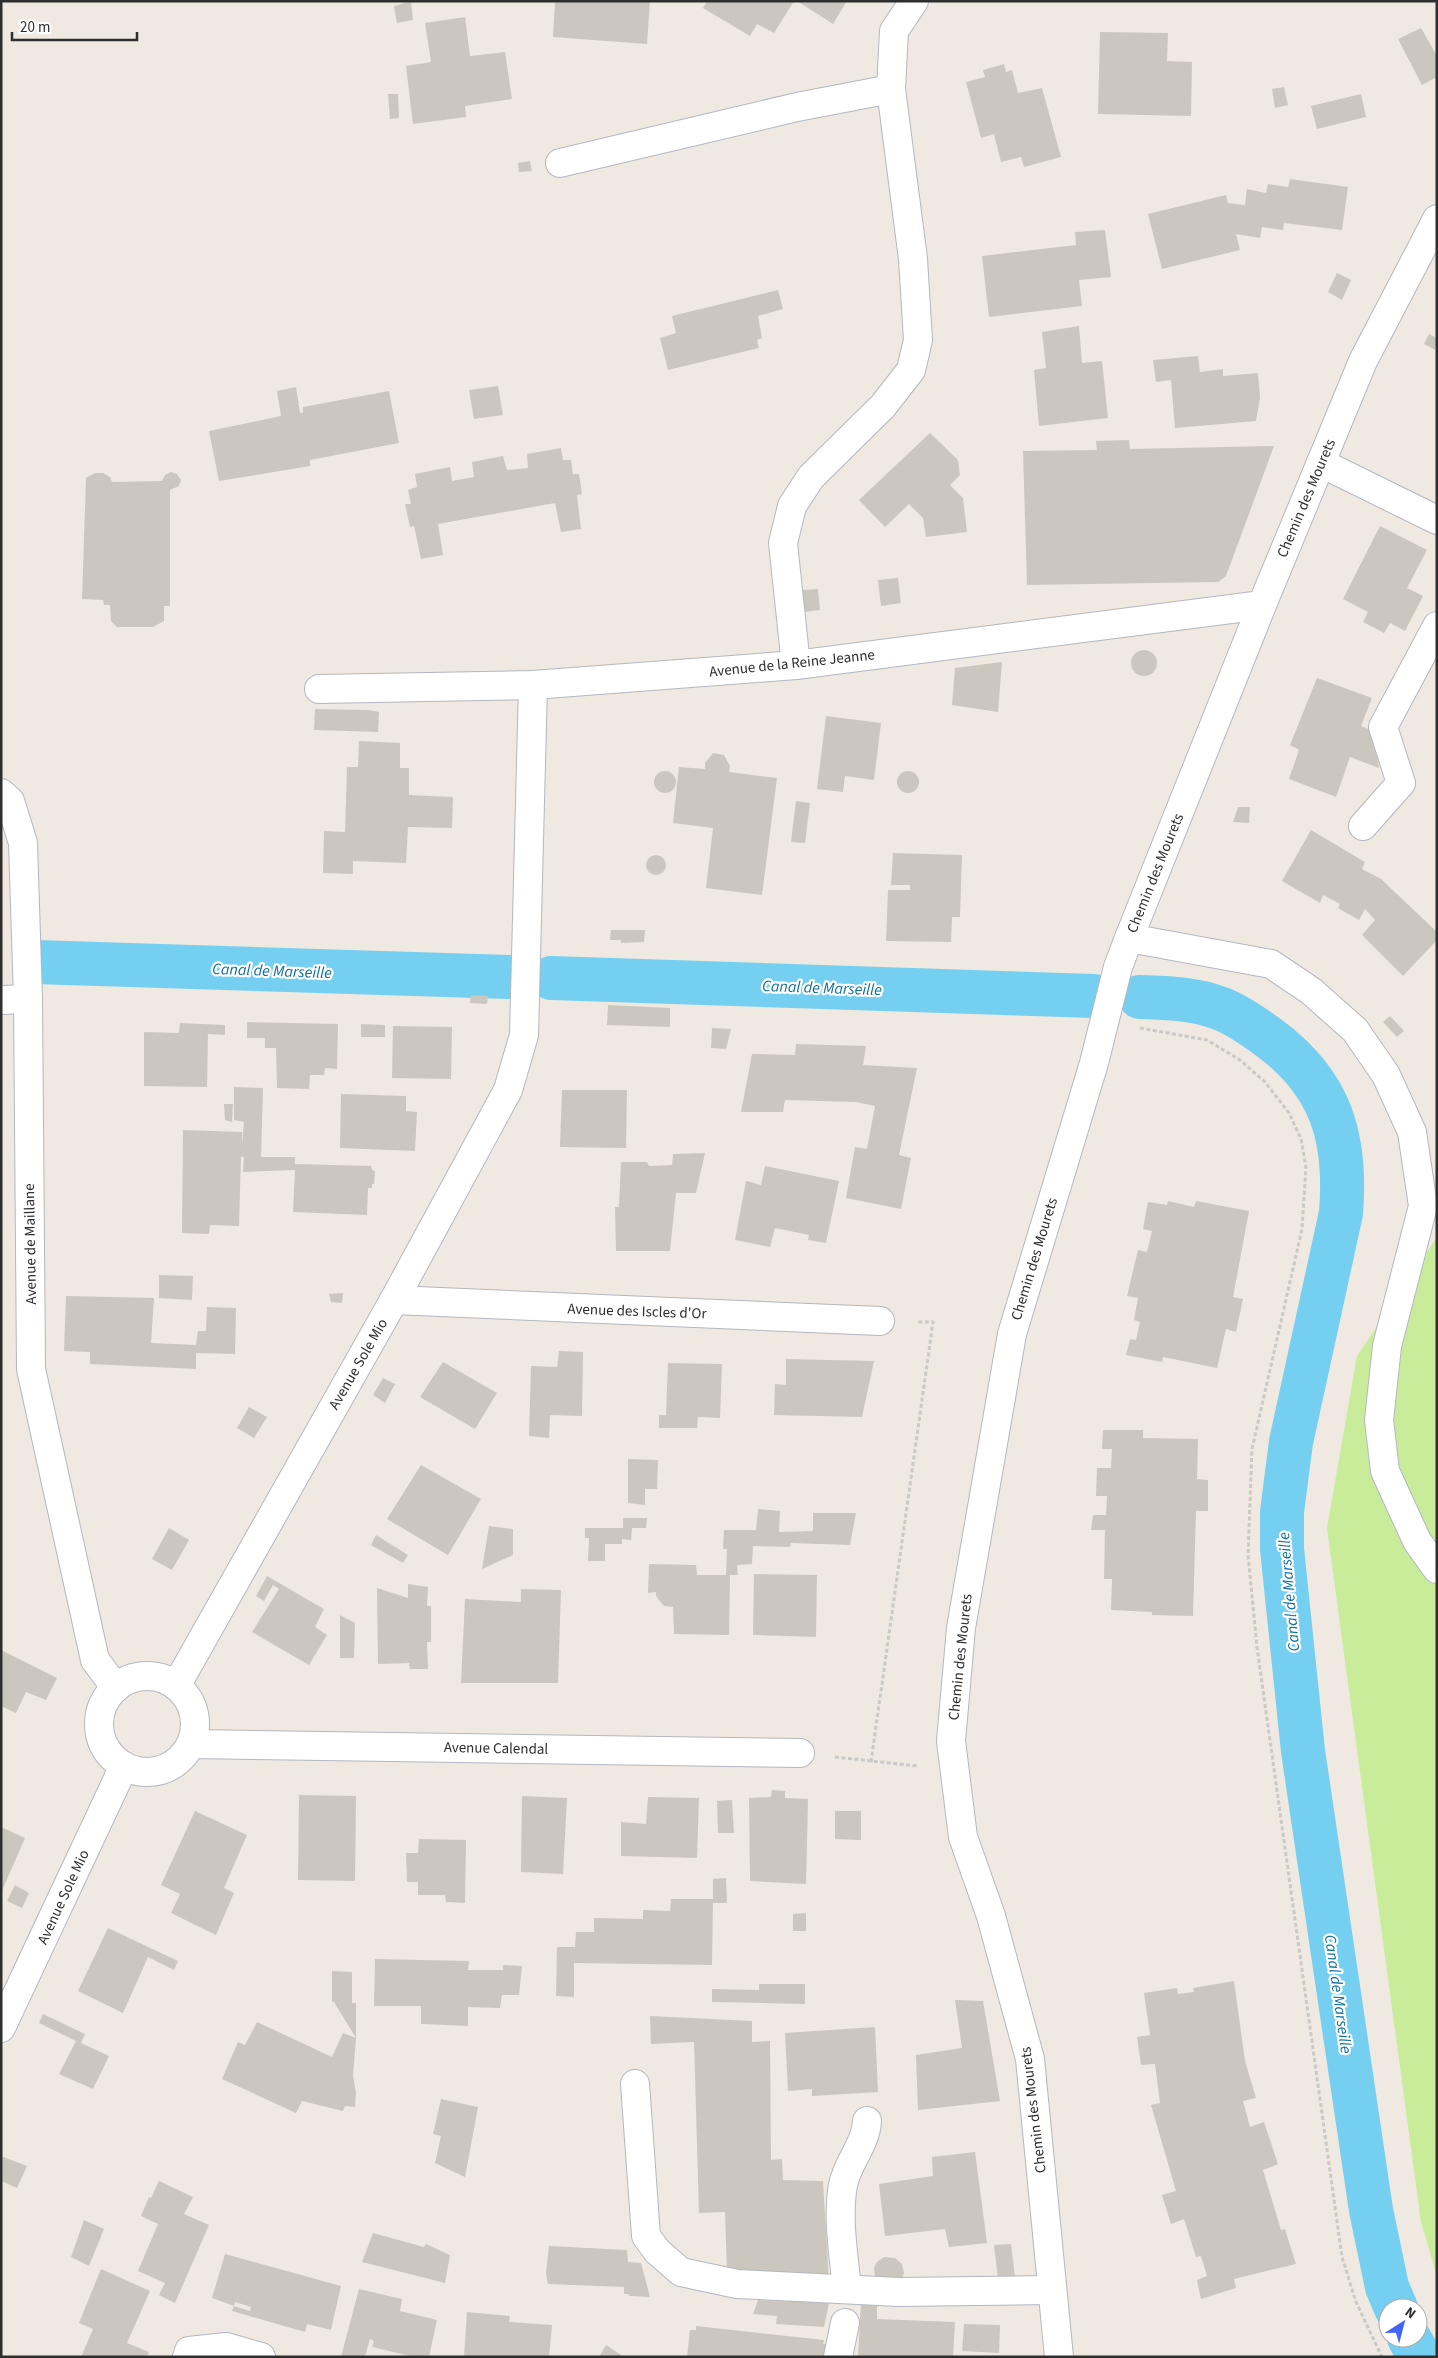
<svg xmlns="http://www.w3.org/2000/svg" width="1438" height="2358" font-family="'Source Sans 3',sans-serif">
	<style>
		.pitch { fill: #c9ec9a }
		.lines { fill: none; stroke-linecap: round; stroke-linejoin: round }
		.canal { stroke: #75cff0; stroke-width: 44 }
		.building { fill: #cbc7bf }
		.minor-casing { stroke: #b4b7c1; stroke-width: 30 }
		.path { stroke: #c9c9c9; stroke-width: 3; stroke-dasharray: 4 2.5; stroke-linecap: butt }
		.minor { stroke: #fff; stroke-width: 28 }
		.labels { text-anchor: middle; stroke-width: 4.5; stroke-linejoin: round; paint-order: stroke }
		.street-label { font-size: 15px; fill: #2e2e2e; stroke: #fff }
		.water-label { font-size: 16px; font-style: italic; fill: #0d6fa3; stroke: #fff }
	</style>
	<rect width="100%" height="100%" fill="#efe9e1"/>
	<path class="pitch" d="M1437,1237V2276L1421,2222L1327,1528L1357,1356Z"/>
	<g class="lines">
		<g class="canal">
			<path d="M35,962L509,977"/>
			<path d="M551,978L1094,996"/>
			<path d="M1140,997C1166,998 1193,998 1219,1008C1236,1014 1253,1026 1268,1037C1331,1083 1347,1137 1341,1213L1291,1442L1282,1512V1549L1303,1751L1371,2210L1387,2287L1396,2308"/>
			<path d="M1409,2338L1420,2357"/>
		</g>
	</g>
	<g class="building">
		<path d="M411,1L413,20L397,23L394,6Z"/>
		<path d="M555,1H650L647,44L553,37Z"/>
		<path d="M707,1H794L774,33L757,24L750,36L703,8Z"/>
		<path d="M797,1H847L833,24Z"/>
		<path d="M465,17L470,56L505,52L512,99L465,106L466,117L413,124L406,66L431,62L425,23Z"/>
		<path d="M1421,28L1437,56V77L1422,85L1398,39Z"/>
		<path d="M1100,32L1168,33L1167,61L1192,62L1191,116L1098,114Z"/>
		<path d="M1004,64L1006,72L1012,70L1018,93L1042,88L1061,157L1024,167L1021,157L1001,162L994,134L981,138L966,82L985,77L983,70Z"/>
		<path d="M1284,87L1288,105L1275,108L1272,89Z"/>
		<path d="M388,94H398L399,118L390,119Z"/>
		<path d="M1361,94L1366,117L1317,129L1311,106Z"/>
		<path d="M530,161L532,171L519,172L518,163Z"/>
		<path d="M1290,179L1348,187L1342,230L1284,223L1283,230L1262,227L1260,238L1236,234L1240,250L1162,269L1148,214L1226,195L1228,203L1245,205L1247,189L1266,193L1268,184L1288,187Z"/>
		<path d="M1105,230L1111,277L1079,280L1082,306L989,317L982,256L1076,245L1075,232Z"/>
		<path d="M1337,273L1351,280L1342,300L1328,292Z"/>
		<path d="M778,290L783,309L758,316L762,338L757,340L759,348L668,370L660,338L676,333L672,316Z"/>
		<path d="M1079,326L1082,363L1102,361L1108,418L1039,426L1034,370L1046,368L1042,332Z"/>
		<path d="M1429,334L1437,338L1435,350L1424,344Z"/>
		<path d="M1198,356L1200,372L1223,369V376L1258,373L1260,398L1256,421L1175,428L1171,380L1156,382L1153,360Z"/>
		<path d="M498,386L503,415L474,419L469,390Z"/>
		<path d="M296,387L300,413H303V407L389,391L399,443L310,460V466L219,481L209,431L281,416L277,391Z"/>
		<path d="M930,433L958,460L960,475L950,485L963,498L967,532L926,537L923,518L909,504L885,527L859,500Z"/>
		<path d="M1129,440L1130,449L1274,446L1226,576L1218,582L1027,585L1023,451L1097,450L1096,441Z"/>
		<path d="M561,448L563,460H571L573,474H579L582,494L577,495L581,529L561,532L555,503L438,524L443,555L421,559L414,526L410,527L405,504H411L408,490L417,487L415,474L450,467L452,481L474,477L472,462L503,456L507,470L528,468L527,454Z"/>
		<path d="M171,472L177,474L181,480L179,486L170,490V606H164V621L153,627H117L111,621L110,605H104L103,600L82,599L86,478L95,473H103L110,477L112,482L162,481L165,475Z"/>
		<path d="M1380,526L1427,550L1407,588L1423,596L1405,631L1390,623L1384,633L1363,622L1368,612L1343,599Z"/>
		<path d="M898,578L901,603L881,606L878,580Z"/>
		<path d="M818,589L820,610L805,612L802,590Z"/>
		<circle cx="1144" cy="663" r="13"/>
		<path d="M1002,662L998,712L952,705L955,668Z"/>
		<path d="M1317,678L1372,698L1361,726L1373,731L1379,768L1350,757L1336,797L1289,779L1299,750L1290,745Z"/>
		<path d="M315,709L368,710L379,712L378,732L314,730Z"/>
		<path d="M826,716L881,723L874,780L845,776L843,792L817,789Z"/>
		<path d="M359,741L400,743V768H409V795L453,797L452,828L408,827L406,863L353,861V874L323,873L324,831L345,832L347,767H358Z"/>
		<path d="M713,753L724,755L730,766L729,772L777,778L762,895L706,888L713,828L673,823L679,767L705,769V763Z"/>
		<circle cx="908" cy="782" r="11"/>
		<circle cx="665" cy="782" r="11"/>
		<path d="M796,801L810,803L805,843L791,842Z"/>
		<path d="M1238,807H1250L1249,823L1233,822Z"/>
		<path d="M1311,830L1365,862L1362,869L1381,879L1437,932V940L1403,976L1362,935L1375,920L1365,909L1359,920L1338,908L1340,904L1323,895L1320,903L1282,881Z"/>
		<path d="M893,853L962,855L960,917H952L951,942L886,941L888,890H910V885H891Z"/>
		<circle cx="656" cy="865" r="10"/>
		<path d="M611,930H645L644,942L621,943V940H610Z"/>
		<path d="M471,995L488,996L487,1004L470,1003Z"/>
		<path d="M608,1005L670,1008V1027L607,1025Z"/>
		<path d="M1390,1016L1404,1031L1397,1037L1383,1022Z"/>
		<path d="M247,1022L338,1024L337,1069L325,1068L324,1075H310L309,1089L277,1088L276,1048H265V1038H247Z"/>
		<path d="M180,1023L225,1025V1035L208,1034L207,1087L144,1086V1032L179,1033Z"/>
		<path d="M361,1024L385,1025V1037H361Z"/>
		<path d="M393,1026L452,1027L451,1079L392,1078Z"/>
		<path d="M712,1028L731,1029L726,1049L711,1048Z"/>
		<path d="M796,1044L866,1046L863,1065L917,1068L899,1155L911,1158L901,1209L846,1198L855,1147L867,1149L875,1106L856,1102L785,1100L783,1112H741L752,1054L795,1055Z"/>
		<path d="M234,1087L263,1088L261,1157H295V1164L371,1166L372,1170L375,1171L374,1184H372V1188H368L367,1215L293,1212L295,1170L243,1172L244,1157H241L239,1226L210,1225L209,1234L182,1233L183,1130L242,1132V1144L244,1122L234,1120Z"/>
		<path d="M562,1090H627L626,1148L560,1147Z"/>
		<path d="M341,1094L406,1096V1111L417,1112L415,1151L340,1148Z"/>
		<path d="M224,1104H233L232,1122L225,1120Z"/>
		<path d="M705,1153L696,1193H676L670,1251H616L615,1207H619L621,1162H647L649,1166L672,1165L673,1154Z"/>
		<path d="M765,1166L839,1181L826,1243L808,1240L809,1235L775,1228L770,1247L735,1240L746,1181L761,1185Z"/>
		<path d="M1168,1201L1194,1207L1196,1201L1249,1211L1233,1297L1243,1299L1236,1332L1226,1329L1217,1368L1163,1357L1162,1362L1126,1355L1130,1339L1136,1340L1140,1322L1134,1320L1138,1298L1127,1296L1138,1250L1147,1252L1152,1231L1143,1229L1148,1202L1167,1205Z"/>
		<path d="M159,1275L193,1276L192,1300L159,1298Z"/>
		<path d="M343,1293L342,1303L331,1302L329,1294Z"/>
		<path d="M66,1296L154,1298L151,1343L196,1345L198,1331H206L207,1307L236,1308L235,1354L196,1353V1369L90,1364V1352L64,1351Z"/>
		<path d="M559,1351L583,1352L582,1416L550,1415L549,1438L529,1436L531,1366L557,1367Z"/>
		<path d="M786,1359L874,1361L862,1417L774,1415L775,1384L786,1385Z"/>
		<path d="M443,1362L497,1393L475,1429L420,1397Z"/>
		<path d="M668,1363L722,1364L720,1418L698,1417L697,1428H659V1415H666Z"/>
		<path d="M383,1378L395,1384L385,1403L373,1395Z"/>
		<path d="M249,1407L267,1417L254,1438L237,1428Z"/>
		<path d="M1103,1430H1143V1438L1198,1439L1197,1479L1208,1480V1511H1196L1193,1616L1152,1615V1612L1111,1610L1112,1579H1104L1105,1530H1091L1093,1515H1106L1107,1496H1096L1097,1468H1111L1112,1449H1102Z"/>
		<path d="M628,1459L658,1460L657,1489H645V1505L628,1503Z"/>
		<path d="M421,1465L481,1499L448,1555L387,1519Z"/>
		<path d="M758,1509L780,1511L779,1532L813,1531V1513H856L850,1545L791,1543L790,1547L753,1546L752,1564L737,1565L738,1575H730L729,1635L674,1634L673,1607L664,1606L656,1596V1592L648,1593L649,1564L696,1565L697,1575H726L727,1549H723L724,1530H756Z"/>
		<path d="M623,1518H647L646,1528H632L631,1540L622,1539V1544H605V1561H588L589,1538H585V1528H623Z"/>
		<path d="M489,1526L513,1529V1555L482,1569Z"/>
		<path d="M169,1528L189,1540L172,1570L152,1559Z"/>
		<path d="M376,1535L408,1555L403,1563L371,1545Z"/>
		<path d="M754,1574L817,1575L816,1637L753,1635Z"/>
		<path d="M267,1576L324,1609L315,1627L327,1635L309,1665L252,1632L279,1589L273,1585L264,1601L256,1596Z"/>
		<path d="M408,1584L428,1587L427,1606H431V1642H427L428,1669H410L409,1663L378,1664L377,1588L408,1598Z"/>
		<path d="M521,1589L561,1590L558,1683H461L465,1599L521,1602Z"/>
		<path d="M340,1615L355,1623L354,1658H340Z"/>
		<path d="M1,1650L57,1678L46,1700L26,1692L16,1713L1,1706Z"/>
		<path d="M772,1790L785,1791V1798L808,1799L806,1884L750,1881L749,1798L771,1797Z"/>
		<path d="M299,1795L356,1796L355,1881L298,1880Z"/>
		<path d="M522,1796L567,1798L563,1874L521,1872Z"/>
		<path d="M648,1797L699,1798L697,1858L621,1856V1822L646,1824Z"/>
		<path d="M732,1800L734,1833H718L717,1801Z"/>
		<path d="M195,1811L247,1835L224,1888L234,1893L216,1935L171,1913L180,1894L161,1885Z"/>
		<path d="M835,1811H861V1840L835,1839Z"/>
		<path d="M1,1827L25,1838L1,1893Z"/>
		<path d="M419,1839L466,1840L465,1903L446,1902L445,1895H418V1882H407L406,1853H418Z"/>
		<path d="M726,1878L727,1903H713L712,1965L574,1963V1997L556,1996L557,1947H575L576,1932H594V1918L643,1919V1910L670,1911L671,1899H713V1879Z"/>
		<path d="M15,1885L29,1893L22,1908L7,1901Z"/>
		<path d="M806,1913V1931H793V1914Z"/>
		<path d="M108,1928L178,1961L174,1970L148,1957L123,2013L78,1991Z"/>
		<path d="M375,1959L469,1961L468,1970H503V1965L522,1966L519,1995H502L500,2008L468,2007V2026L421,2024V2006H374Z"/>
		<path d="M332,1971L352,1972V2003H356V2038L353,2076L356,2093L355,2107L345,2106L343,2111L302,2101L296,2113L222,2079L238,2042L245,2045L257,2022L332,2057L343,2033L356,2038L334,2002H332Z"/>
		<path d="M1234,1981L1245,2061L1256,2098L1243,2101L1250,2127L1264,2122L1278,2164L1263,2170L1281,2230L1285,2229L1296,2264L1234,2279L1236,2288L1201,2299L1197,2280L1207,2276L1201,2256L1196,2257L1184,2219L1171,2224L1162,2195L1176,2191L1151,2105L1160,2103L1155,2064L1141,2065L1137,2037L1150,2035L1144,1993L1177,1988L1178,1994L1194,1992L1193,1988Z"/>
		<path d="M759,1984H805V2004L712,2002V1989L759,1990Z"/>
		<path d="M955,2000L983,2001L1000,2101L918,2110L916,2055L962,2048Z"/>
		<path d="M43,2014L85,2034L81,2043L109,2056L93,2089L59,2074L76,2041L39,2023Z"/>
		<path d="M650,2016L752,2021V2042L770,2041L771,2160L782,2159L783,2180L823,2181L829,2281L727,2274L725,2212L699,2213L694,2042L651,2044Z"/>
		<path d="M875,2027L878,2092L812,2096V2089L788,2091L785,2033Z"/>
		<path d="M441,2099L478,2107L465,2177L435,2163L441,2136L433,2134Z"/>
		<path d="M975,2152L987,2243L949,2247L945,2229L885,2236L879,2184L933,2176L932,2157Z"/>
		<path d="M1,2156L27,2166L17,2188L1,2181Z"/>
		<path d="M159,2181L193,2197L184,2214L209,2225L175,2303L159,2295L165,2283L138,2271L158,2224L141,2216L149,2197L151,2198Z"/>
		<path d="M84,2220L104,2229L89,2266L71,2257Z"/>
		<path d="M373,2233L424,2247L426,2244L450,2255L445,2283L362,2262Z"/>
		<path d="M1011,2244L1015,2278L998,2279L994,2245Z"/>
		<path d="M549,2246L627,2250L628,2262L641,2263L650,2297L630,2296L628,2294H624V2287L548,2284L546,2273Z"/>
		<path d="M225,2254L341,2286L331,2330L307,2324L305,2332L232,2311L234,2306L250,2311L251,2307L235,2302L234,2306L212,2298Z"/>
		<path d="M884,2257L895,2258L902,2264L904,2273L901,2281L875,2278L874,2268L877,2262Z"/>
		<path d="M101,2269L150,2291L127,2343L149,2352L147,2357H81L93,2329L79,2323Z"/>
		<path d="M359,2289L402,2299L400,2311L437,2320L429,2357H414L372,2347L374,2341L370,2339L365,2357H341Z"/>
		<path d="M758,2300L829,2303L824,2327L776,2324L777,2316L753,2314Z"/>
		<path d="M861,2303L877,2304V2319L955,2322L953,2357H858Z"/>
		<path d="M467,2312L510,2316L509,2322L552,2325L549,2357L464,2356Z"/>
		<path d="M964,2324L1000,2325L999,2353L962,2351Z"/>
		<path d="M696,2326L824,2340L823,2344H831L829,2357H687L690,2330H696Z"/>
		<path d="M606,2345L624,2357H599Z"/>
	</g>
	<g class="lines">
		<defs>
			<g id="minor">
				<path d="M560,163L797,107L891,89"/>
				<path d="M1321,463L1437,520"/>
				<path d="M796,665L783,543L792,506L811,477L883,406L911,370L918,340L913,259L891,89L894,31L914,1"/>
				<path d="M319,689L533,685L796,665L1262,605"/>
				<path d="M1,793L10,801L23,843L28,999L31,1369L95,1660L116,1688"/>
				<path d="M1363,826L1401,783L1383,727L1437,626"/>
				<path d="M1129,938L1271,964L1311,991L1355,1030L1386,1075L1412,1132L1423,1206L1387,1346L1379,1420L1385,1471L1417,1541L1437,1569"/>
				<path d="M1,1000L28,999"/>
				<path d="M394,1300L880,1321"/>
				<circle cx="147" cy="1724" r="48"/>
				<path d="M176,1686L394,1300L508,1090L524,1035L533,685"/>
				<path d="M192,1744L800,1753"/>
				<path d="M1,2028L124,1766"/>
				<path d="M635,2084L646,2236L657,2251L681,2272L737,2284L899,2292L1051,2290"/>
				<path d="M847,2289C844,2256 837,2219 843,2185C847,2163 866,2144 867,2121"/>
				<path d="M187,2357L189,2351L226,2347L261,2357"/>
				<path d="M838,2357L845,2323"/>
				<path d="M1059,2357L1030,2059L991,1916L963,1837L951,1741L961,1628L1012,1334L1094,1063L1118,967L1129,938L1262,605L1363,361L1437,219"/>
			</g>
		</defs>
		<use href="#minor" class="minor-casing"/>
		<g class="path">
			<path d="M1140,1028L1207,1040L1240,1060L1265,1082L1289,1113L1301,1139L1306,1167L1302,1229L1252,1449L1248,1555L1257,1647L1342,2257L1356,2302L1382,2357"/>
			<path d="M835,1757L918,1766"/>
			<path d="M871,1762L933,1322H916"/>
		</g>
		<use href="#minor" class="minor"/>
	</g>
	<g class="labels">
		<g class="street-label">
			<text transform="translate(1306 498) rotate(-67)" y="5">Chemin des Mourets</text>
			<text transform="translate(792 663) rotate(-6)" y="5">Avenue de la Reine Jeanne</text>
			<text transform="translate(1155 873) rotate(-68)" y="5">Chemin des Mourets</text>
			<text transform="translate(30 1244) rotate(-91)" y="5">Avenue de Maillane</text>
			<text transform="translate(1034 1259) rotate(-73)" y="5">Chemin des Mourets</text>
			<text transform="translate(637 1311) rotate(2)" y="5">Avenue des Iscles d'Or</text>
			<text transform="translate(358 1364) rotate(-60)" y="5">Avenue Sole Mio</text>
			<text transform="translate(960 1657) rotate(-84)" y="5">Chemin des Mourets</text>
			<text transform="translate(496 1748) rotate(1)" y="5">Avenue Calendal</text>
			<text transform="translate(63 1897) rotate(-65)" y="5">Avenue Sole Mio</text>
			<text transform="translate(1033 2110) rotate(-97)" y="5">Chemin des Mourets</text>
		</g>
		<g class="water-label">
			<text transform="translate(272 970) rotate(2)" y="6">Canal de Marseille</text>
			<text transform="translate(822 987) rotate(2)" y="6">Canal de Marseille</text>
			<text transform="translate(1288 1592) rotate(-95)" y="6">Canal de Marseille</text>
			<text transform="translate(1339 1994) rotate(82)" y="6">Canal de Marseille</text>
		</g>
	</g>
	<rect width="1438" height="2358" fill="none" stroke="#2e2e2e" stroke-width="5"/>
	<g transform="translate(1403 2323) rotate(36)"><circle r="24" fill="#ffffff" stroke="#ababab"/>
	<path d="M0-4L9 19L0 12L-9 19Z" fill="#4264fb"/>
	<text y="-8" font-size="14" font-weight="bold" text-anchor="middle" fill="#2e2e2e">N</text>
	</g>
	<path d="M12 32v8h125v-8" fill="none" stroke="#2e2e2e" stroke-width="2.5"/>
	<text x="20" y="32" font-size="15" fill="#2e2e2e" stroke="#ffffff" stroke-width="4" paint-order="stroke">20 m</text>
</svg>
